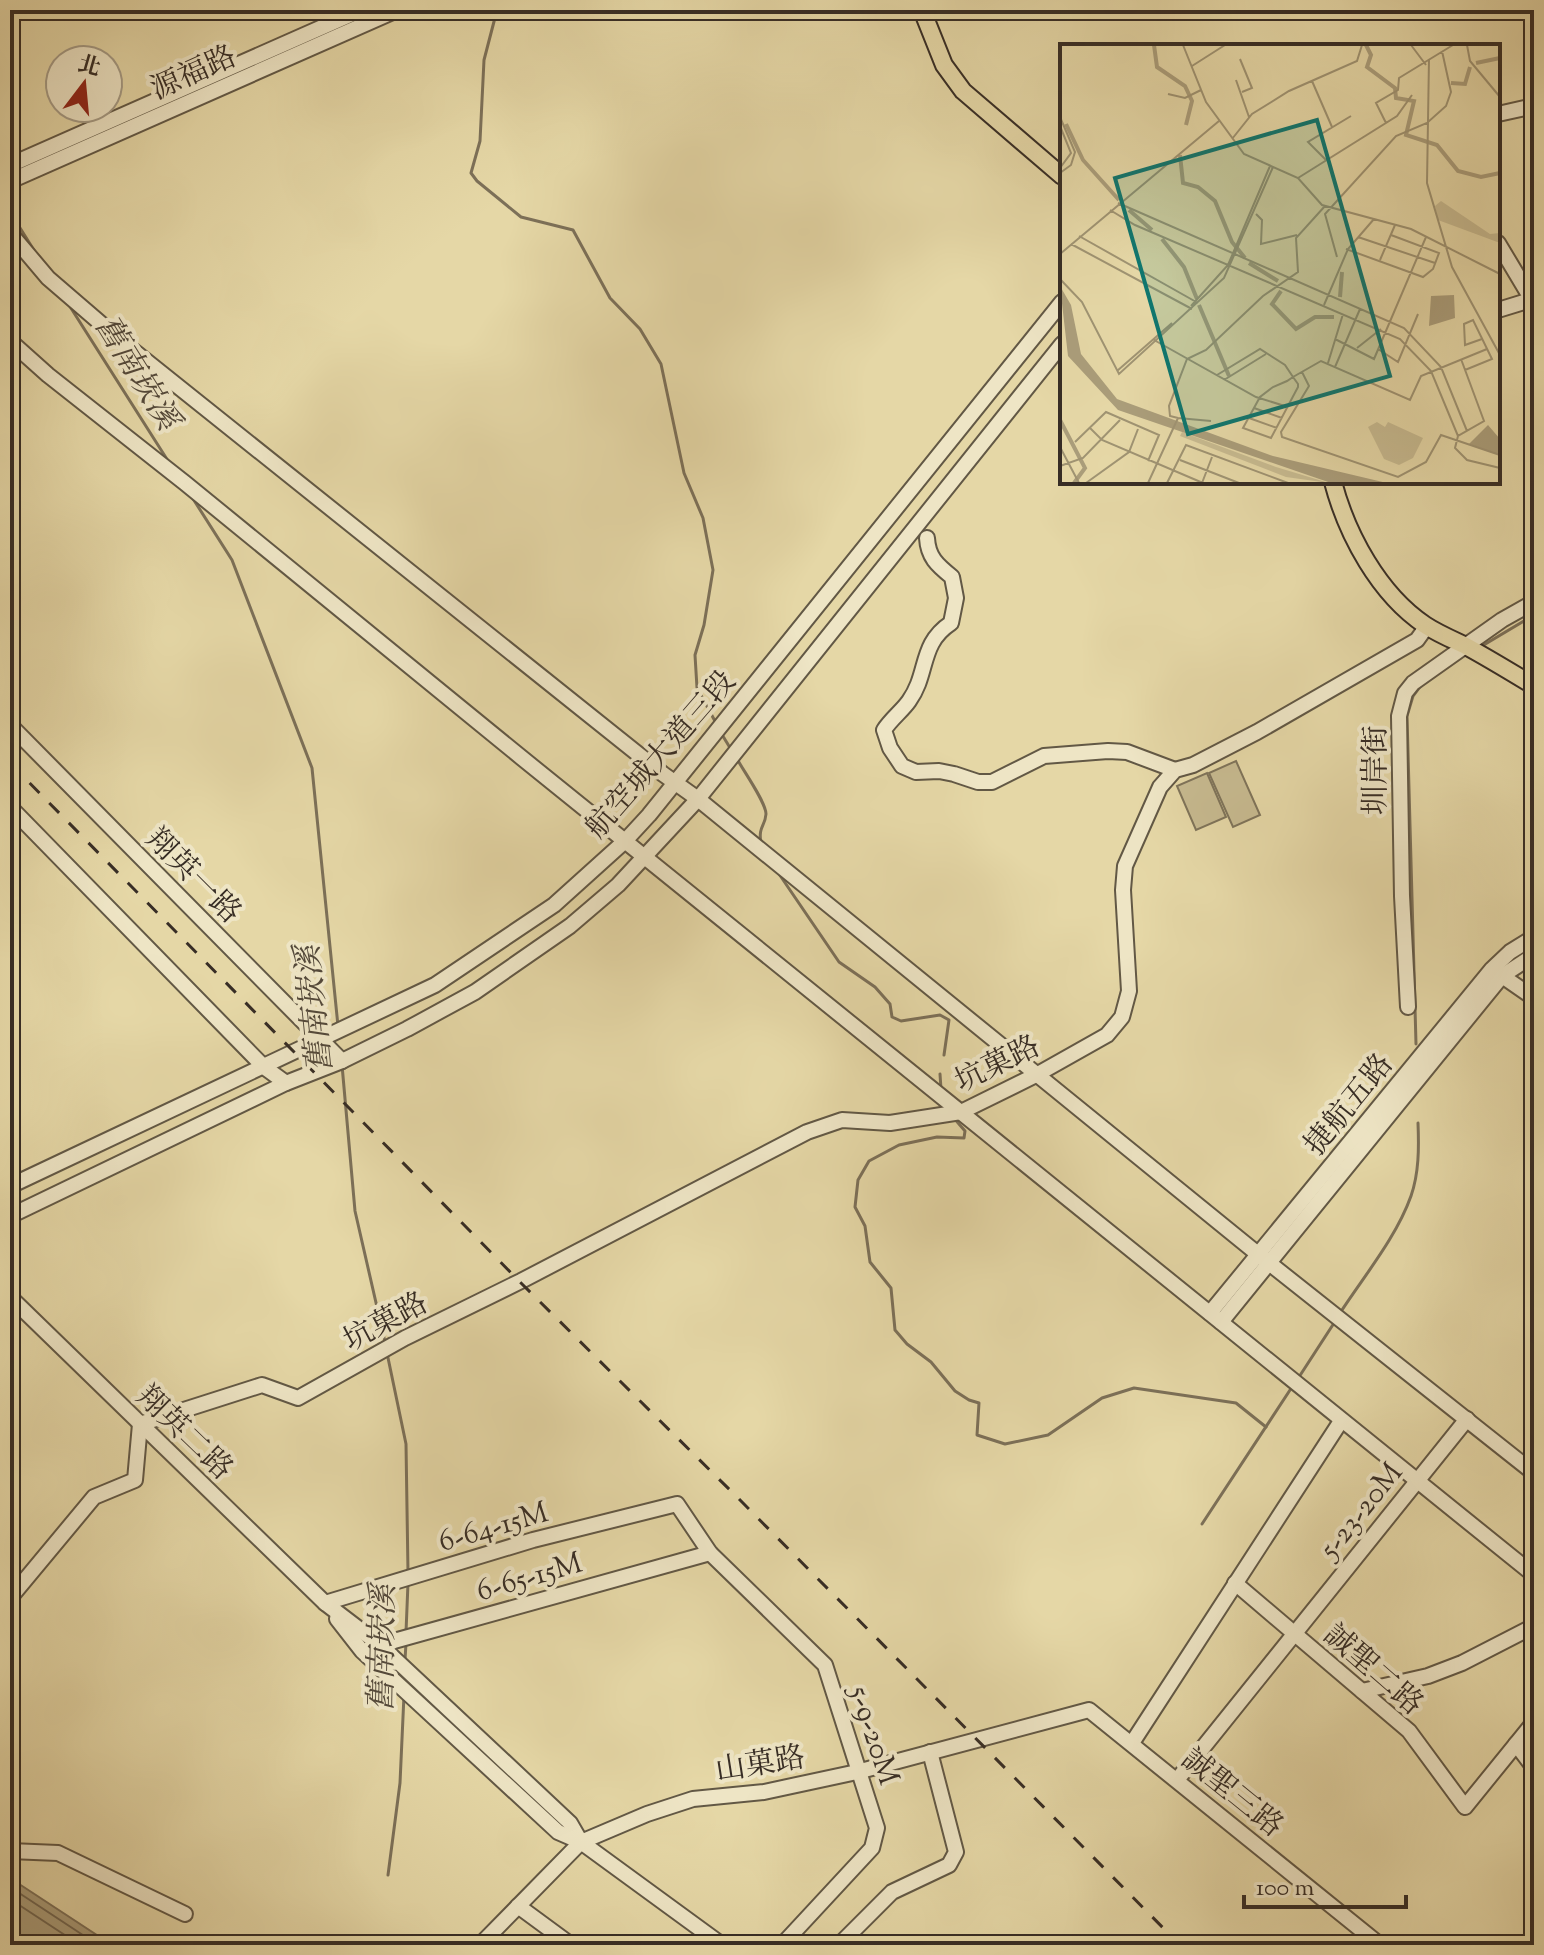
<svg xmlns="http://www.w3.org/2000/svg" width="1544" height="1955" font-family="'Sorts Mill Goudy','Noto Serif TC',serif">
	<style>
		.green { fill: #c7ba90; stroke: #7f745a; stroke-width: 2 }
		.water { fill: #aa9d7a; stroke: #7c7058; stroke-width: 2 }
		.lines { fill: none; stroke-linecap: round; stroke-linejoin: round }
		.shore { stroke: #706550; stroke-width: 2 }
		.stream { stroke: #7c7058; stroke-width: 3 }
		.minor-casing { stroke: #625845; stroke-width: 18 }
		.major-casing { stroke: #372d25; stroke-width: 20 }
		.minor { stroke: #eee5c5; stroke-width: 14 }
		.major { stroke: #e5d7a6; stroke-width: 16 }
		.rail { stroke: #372d25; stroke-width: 3; stroke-dasharray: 14 14; stroke-linecap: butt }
		.labels { text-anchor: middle; stroke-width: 8; stroke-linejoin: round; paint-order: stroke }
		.street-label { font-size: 30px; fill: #372d25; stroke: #eee5c5 }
		.water-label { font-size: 32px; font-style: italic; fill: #54493a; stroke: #eee5c5 }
		.inset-river { fill: none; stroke: #aa9d7a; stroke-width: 4 }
		.inset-road { fill: none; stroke: #9f9372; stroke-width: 2 }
		.view { fill: #0f766e; fill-opacity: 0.15; stroke: #0f766e; stroke-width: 4 }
		.inset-edge { fill: none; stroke: #372d25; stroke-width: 4 }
	</style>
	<rect width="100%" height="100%" fill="#e5d7a6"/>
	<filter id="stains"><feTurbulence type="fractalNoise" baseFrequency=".0025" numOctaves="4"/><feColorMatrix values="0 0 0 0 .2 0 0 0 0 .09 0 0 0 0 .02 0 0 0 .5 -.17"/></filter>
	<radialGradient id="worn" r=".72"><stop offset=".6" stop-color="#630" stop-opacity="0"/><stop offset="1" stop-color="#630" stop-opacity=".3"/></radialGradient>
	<g class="green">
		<path d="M1236,761L1260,815L1233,827L1209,773Z"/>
		<path d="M1207,773L1226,817L1196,830L1177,786Z"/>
	</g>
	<path class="water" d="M10,1878L112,1945H10Z"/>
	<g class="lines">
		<g class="shore">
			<path d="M10,1887L98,1945"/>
			<path d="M10,1899L80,1945"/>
		</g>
		<g class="stream">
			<path d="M497,10L484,60L480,141L471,173L477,181L521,217L573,230L610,298L640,329L661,364L684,473L703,518L713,570L704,625L695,655L697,688L716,723"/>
			<path d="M10,212L37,255"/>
			<path d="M69,305L170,464"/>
			<path d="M190,494L232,560L312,768L338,1026"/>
			<path d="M1482,646L1534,615"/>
			<path d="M721,733L732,751"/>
			<path d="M736,757C742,769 766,802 766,814C765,827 758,826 761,844"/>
			<path d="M777,871L839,962L875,987L890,1004L892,1017L901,1021L940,1015L949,1020L944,1055"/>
			<path d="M1416,1044L1407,716L1413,696L1422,684"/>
			<path d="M342,1065L355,1211L385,1342"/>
			<path d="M940,1074L941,1089"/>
			<path d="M953,1117L965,1131L964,1138L937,1137L899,1145L869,1161L858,1180L855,1207L865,1226L870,1262L891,1288L895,1330L907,1344L931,1362L955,1391L969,1400L979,1403L977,1435L1005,1444L1048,1435L1102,1398L1134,1388L1236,1403L1266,1427"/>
			<path d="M1340,1313C1364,1276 1396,1238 1411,1196C1419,1173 1419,1148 1418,1123"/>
			<path d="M387,1353L406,1444L408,1572"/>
			<path d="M1299,1377L1336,1320"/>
			<path d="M1202,1524L1292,1387"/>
			<path d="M406,1632L408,1583"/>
			<path d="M405,1660L406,1643"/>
			<path d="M388,1875L400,1783L404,1695"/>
		</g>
		<defs>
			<g id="minor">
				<path d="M1498,114L1534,106"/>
				<path d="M10,165L361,10"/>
				<path d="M10,181L397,10"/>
				<path d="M10,233L48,278L120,340L663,774L698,799L1259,1255L1534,1473"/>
				<path d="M1498,243L1532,300"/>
				<path d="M1498,310L1534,299"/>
				<path d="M10,341L48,375L185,483L522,758L1534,1575"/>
				<path d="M927,538C928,557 937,565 952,577L956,598L951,623C919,644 929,673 909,701C902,711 891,719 884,730L890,748L902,766L916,772L939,771L954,774L978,782H992L1044,756L1108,751L1127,752L1175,770"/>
				<path d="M10,725L342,1061"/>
				<path d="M10,807L264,1067L286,1083"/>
				<path d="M1495,971L1534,998"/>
				<path d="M1408,1007L1402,896L1399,716L1405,693L1413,683L1502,620L1534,602"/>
				<path d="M10,1186L435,985L554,905L625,841L649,815L1062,302"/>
				<path d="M10,1216L286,1083L342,1061L407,1029L475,992L570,926L618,885L698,799L1062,344"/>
				<path d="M10,1297L325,1603L380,1645L570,1823L581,1842"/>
				<path d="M1210,1313L1492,969L1510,952L1534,937"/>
				<path d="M1221,1322L1502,976L1534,955"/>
				<path d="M1235,1583L1409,1731L1465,1807L1534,1722"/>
				<path d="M10,1598L94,1497L135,1480L140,1424L262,1385L298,1398L405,1338L521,1281L807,1132L842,1120L890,1123L961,1112L1036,1075L1107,1035L1122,1017L1129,991L1123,890L1125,866L1160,787L1175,770L1193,765L1257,732L1417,640L1427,626"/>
				<path d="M325,1603L533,1540L677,1504L710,1553L825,1665L877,1828L872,1848L782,1945"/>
				<path d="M337,1619L362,1651L558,1832L581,1842L722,1945"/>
				<path d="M376,1646L710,1553"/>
				<path d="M1362,1691L1428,1676L1462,1663L1534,1626"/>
				<path d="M1132,1743L1341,1421"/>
				<path d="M1516,1744L1534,1768"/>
				<path d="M1177,1780L1467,1419"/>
				<path d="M10,1851L58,1853L185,1914"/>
				<path d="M518,1906L571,1945"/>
				<path d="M480,1945L581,1842L647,1814L693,1799L764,1792L857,1772L1089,1710L1380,1945"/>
				<path d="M839,1945L892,1892L949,1865L956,1852L930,1752"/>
			</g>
			<g id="major">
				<path d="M922,10L944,65L963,91L1062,176"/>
				<path d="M1333,482C1347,535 1379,594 1425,625C1437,633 1451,639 1464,645C1488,658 1511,672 1534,686"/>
			</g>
		</defs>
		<use href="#minor" class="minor-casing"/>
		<use href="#major" class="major-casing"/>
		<use href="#minor" class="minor"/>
		<use href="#major" class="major"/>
		<path class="rail" d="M10,763L523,1285L739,1499L1180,1945"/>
	</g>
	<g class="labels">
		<g class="street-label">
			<text transform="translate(193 72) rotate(-24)" y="10">源福路</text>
			<text transform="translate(660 754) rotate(-49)" y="10">航空城大道三段</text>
			<text transform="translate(1375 770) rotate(-90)" y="10">圳岸街</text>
			<text transform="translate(194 875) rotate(45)" y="10">翔英一路</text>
			<text transform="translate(997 1063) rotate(-26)" y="10">坑菓路</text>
			<text transform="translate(1348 1104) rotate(-51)" y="10">捷航五路</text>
			<text transform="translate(385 1321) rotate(-28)" y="10">坑菓路</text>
			<text transform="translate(185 1432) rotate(44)" y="10">翔英二路</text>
			<text transform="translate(1360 1510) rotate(-51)" y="10">5-23-20M</text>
			<text transform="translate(493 1526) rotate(-16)" y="10">6-64-15M</text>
			<text transform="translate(529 1576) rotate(-16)" y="10">6-65-15M</text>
			<text transform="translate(1374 1669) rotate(41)" y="10">誠聖二路</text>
			<text transform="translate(875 1735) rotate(72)" y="10">5-9-20M</text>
			<text transform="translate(760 1763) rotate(-9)" y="10">山菓路</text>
			<text transform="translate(1233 1792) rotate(39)" y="10">誠聖三路</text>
		</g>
		<g class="water-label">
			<text transform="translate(138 372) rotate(58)" y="11">舊南崁溪</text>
			<text transform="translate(313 1009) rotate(-96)" y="11">舊南崁溪</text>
			<text transform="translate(381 1648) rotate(-89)" y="11">舊南崁溪</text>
		</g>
	</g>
	<g transform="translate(1060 44)">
		<rect width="440" height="440" fill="#e5d7a6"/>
		<path d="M381,157L430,190L440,189V199L378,176L375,162ZM317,378L325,383L328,378L363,394L353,414L339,421L324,415L308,383ZM122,388L216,423L269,439L226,433L120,392Z" fill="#c7ba90"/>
		<path d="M0,242L11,261L21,310L57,355L213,412L327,439H271L58,366L8,312ZM394,251L395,274L369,282L371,252ZM428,381L440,395V411L409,400Z" fill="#aa9d7a"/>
		<path class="inset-river" d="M94,1L97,23L125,42L132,57L126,81M306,1L311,11L307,23L335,44L336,54L354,57L346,91L377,101L398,127L421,133L440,129M416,19L440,14M391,39L405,40L410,23M6,80L23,116L59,156M120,111L123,139L138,143L155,157L172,198L185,214M69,166L92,186M102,195L124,223L137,255M189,219L218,237M221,247L212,260L236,285L255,273H274M280,253L282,228M139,261L169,332M0,376L25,424L14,439"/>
		<path class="inset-road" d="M123,1L146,58L184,110L238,134L262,161L351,185L440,230M351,1L366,21M407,1L410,17L440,53M180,15L192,44L182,48M369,15L367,139L392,223L440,311M132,22L165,1M176,36L189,73M252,37L272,83M108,50L125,54L141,46M0,73L15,108L11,121L0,129M326,79L316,59L338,46L339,34L393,1M0,82L11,109L0,124M172,95L192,70L229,47L297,17L302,1M266,116L248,98L291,72M238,134L337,72L352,51M58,159L344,284L381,323L407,387M50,166L75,181L340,295L371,327L398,392M196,170L202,176L201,200L237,191M19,192L138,259M298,193L375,219M11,200L132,265M286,205L363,233L373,225L379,209L331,191M0,210L159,77M277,213L265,170L336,92L367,79L386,62L391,48L382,7M320,216L335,181M0,235L22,258L59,330L164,234L213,123M264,261L288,205L314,175M131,262L168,221L210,122M275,295L314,315L366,193M94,296L196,353L228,363M297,304L321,285M318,305L338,318L358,270M401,315L424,377L398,392L395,404L407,416L440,424M268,319L283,270M275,323L300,265M405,326L432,315L413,276L404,280L405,301L422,295M57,327L112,279M242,328L249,342L221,388L222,393L338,433L366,418L381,391L440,411M157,331L200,305L225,321L233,333L238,340V343L211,394L183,384L200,353L213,343L227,337L233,333L261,317L350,356L361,332L427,305M164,336L206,310M194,364L222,374M118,374L110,372L109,362L127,315L146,306L203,252L238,228L236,194L265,162M118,374L151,377M189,374L217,384M30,384L42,396L143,439M15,398L46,368L99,391L88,417M0,403L19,439M120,416L179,439M0,422L23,414L60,376M26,439L69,408L78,385M88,439L118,374M107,439L126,401L228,439M142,439L152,413"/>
		<path class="view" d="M257,76L330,332L128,390L55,134Z"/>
		<rect width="440" height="440" class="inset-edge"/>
	</g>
	<rect width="1544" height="1955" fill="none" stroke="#e5d7a6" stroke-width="40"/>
	<rect x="12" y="12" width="1520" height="1931" fill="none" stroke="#372d25" stroke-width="4"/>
	<rect x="20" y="20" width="1504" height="1915" fill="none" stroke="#372d25" stroke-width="2"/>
	<g transform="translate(84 84) rotate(16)"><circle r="38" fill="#eee5c5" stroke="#a59b85" stroke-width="2"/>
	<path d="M0-6L14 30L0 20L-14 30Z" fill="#8f2418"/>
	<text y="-12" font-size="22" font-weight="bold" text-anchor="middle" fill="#372d25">北</text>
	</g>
	<path d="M1244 1895v12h162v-12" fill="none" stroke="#372d25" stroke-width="4"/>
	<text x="1256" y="1895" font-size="24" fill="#372d25" stroke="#eee5c5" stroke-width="6" paint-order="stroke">100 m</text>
	<rect width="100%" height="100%" filter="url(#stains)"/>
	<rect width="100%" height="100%" fill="url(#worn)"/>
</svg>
